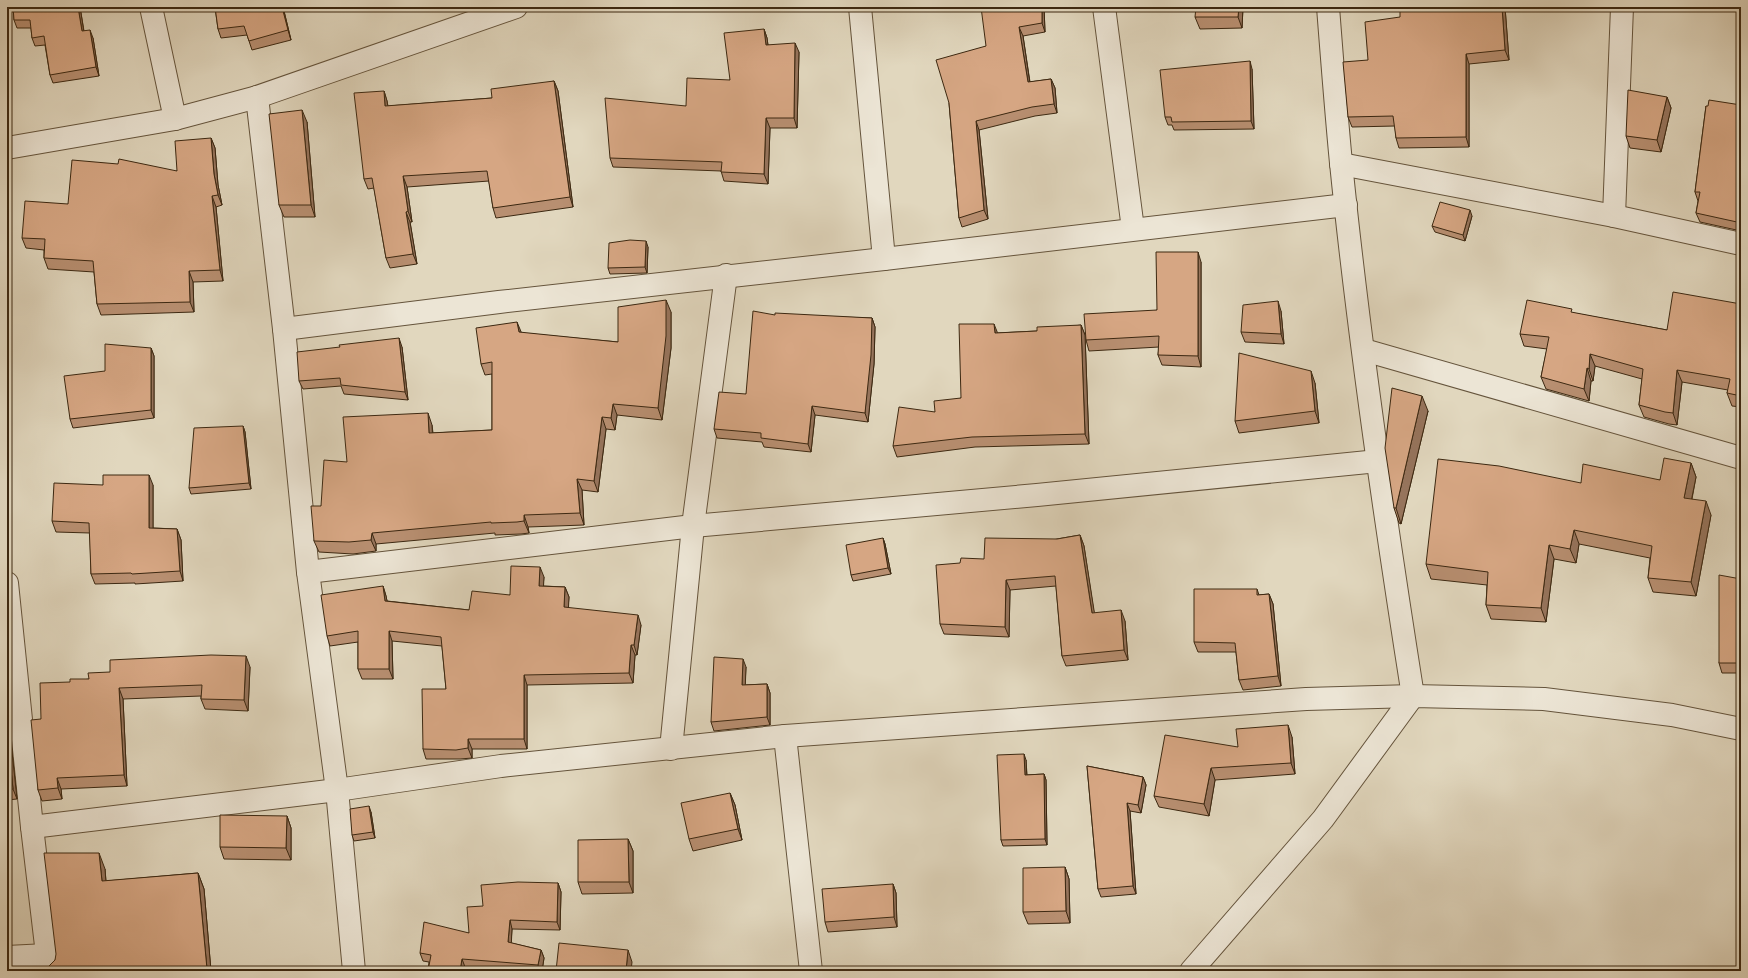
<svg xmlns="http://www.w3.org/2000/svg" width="1748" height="978" font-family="'EB Garamond',serif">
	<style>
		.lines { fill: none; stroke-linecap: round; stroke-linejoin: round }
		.minor-casing { stroke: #65543c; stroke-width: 24 }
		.minor { stroke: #ece5d5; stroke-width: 22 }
		.wall { fill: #b88f71; stroke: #3c2811 }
		.shaded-wall { fill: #96745c; stroke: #3c2811 }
		.building { fill: #d6a683; stroke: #3c2811 }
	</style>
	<rect width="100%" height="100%" fill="#e1d7be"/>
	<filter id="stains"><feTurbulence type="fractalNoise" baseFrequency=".005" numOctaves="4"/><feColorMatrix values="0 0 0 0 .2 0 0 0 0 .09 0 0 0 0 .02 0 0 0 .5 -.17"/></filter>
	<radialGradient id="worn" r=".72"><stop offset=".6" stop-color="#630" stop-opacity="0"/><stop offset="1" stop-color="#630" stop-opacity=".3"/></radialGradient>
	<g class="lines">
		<defs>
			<g id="minor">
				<path d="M151,7L175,119"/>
				<path d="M860,7L884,259"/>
				<path d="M1104,7L1133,229"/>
				<path d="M257,97L284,329L308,572L337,790L354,971"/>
				<path d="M7,148L175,119L257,97L516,7"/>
				<path d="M1341,164L1614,216L1741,244"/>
				<path d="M1614,216L1622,7"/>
				<path d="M284,329L499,302L884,259L1346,205"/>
				<path d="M1364,350L1741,458"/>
				<path d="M308,572L693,526L1037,495L1378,461"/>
				<path d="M7,583L32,827L49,971"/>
				<path d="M785,736L811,971"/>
				<path d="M671,749L693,526L726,275"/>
				<path d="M32,827L337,790L501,766L785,736L1306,699L1413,696L1544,699L1672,715L1741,729"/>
				<path d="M7,957L47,955"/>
				<path d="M1191,971L1323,819L1413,696C1385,519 1359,341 1341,163C1336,111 1332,59 1328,7"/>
			</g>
		</defs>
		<use href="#minor" class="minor-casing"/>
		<use href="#minor" class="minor"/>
	</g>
	<g class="wall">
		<path d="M13,7H80L84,31L93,38L99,76L53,83L50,75L45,45L35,46L32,38L31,28H17L14,20Z"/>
		<path d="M166,7H183L167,11Z"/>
		<path d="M215,7H283L291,40L252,50L247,35L221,38L218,29Z"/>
		<path d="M1044,7L1045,32L1023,36L1030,82L1051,79L1055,88L1057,113L1035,116L979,130L988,219L962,227L959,218L949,103L986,46Z"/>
		<path d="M1243,7L1242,28L1200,29L1195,17Z"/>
		<path d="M1505,7L1509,60L1469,64V147L1399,148L1396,138L1395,126L1352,127L1348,117L1368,60Z"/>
		<path d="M764,29L767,38L768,45L799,52L797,128H770L768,184L724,181L721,171L613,167L610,158L686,106L730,80Z"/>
		<path d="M1252,69L1254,129L1174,130L1172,125H1168L1165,117Z"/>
		<path d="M554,81L558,91L573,207L496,218L493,208L489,181L407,187L412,222H410L417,264L390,268L386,258L374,188L368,189L364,179L384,91L387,101L388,106L492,98Z"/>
		<path d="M1667,97L1671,108L1661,152L1630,148L1626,136Z"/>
		<path d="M1706,106L1741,231L1700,222L1696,213L1698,201L1695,192Z"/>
		<path d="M307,122L315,217H284L279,205Z"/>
		<path d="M211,138L215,148L218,185L222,205L216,207L223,281L193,282L194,312L101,315L97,304L94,272L48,269L44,258V250L26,248L22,238L68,204L177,171Z"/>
		<path d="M1472,216L1465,241L1435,232L1432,226Z"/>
		<path d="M648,247L647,273L610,274L608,268Z"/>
		<path d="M1201,262V367L1162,365L1158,355L1159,347L1089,351L1086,340L1157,310Z"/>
		<path d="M1741,304V407L1732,406L1727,393L1728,390L1682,382L1677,425L1669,424L1644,417L1639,405L1642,379L1595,366L1593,381H1591L1589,401L1546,389L1541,377L1547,349L1524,346L1520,334L1573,313L1667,330Z"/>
		<path d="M1281,311L1284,344L1245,342L1241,332Z"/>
		<path d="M671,312V348L662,420L617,415L615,430L606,429L598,492L582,490L584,525L528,527L529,533L521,534L495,535V533L376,544V551L353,554L319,552L314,541L321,506L347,462L432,425L433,433L492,430V374L485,375L481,364L521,333L618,342Z"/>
		<path d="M775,315L872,318L875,327L874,364L868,422L815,415L811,452L764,447L762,442L717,438L714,429L746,394Z"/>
		<path d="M1081,325L1085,335L1089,444L975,447L897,457L893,446L935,412L961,398L998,333L1037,331Z"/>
		<path d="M402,347L408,400L344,394L341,386L303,389L299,381Z"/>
		<path d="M151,348L154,356V418L73,428L70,419L105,371Z"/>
		<path d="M1315,383L1319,423L1239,433L1235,421Z"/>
		<path d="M1428,411L1401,524L1399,523L1394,508Z"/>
		<path d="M243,426L245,432L251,489L191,494L189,488Z"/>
		<path d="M1691,463L1696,477L1692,499L1711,515L1696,596L1653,592L1648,578L1650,558L1579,544L1576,563L1554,559L1546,622L1491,619L1486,605L1487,585L1431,579L1426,564L1581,483L1660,480Z"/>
		<path d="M103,485H153V528L177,529L181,540L183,581L135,584V583L95,584L91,574L90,533L56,532L52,521Z"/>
		<path d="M1080,535L1084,546L1094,613L1125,621L1128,660L1066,666L1062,656L1056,586L1010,590L1009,637L944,634L940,624L984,559L1057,539Z"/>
		<path d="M883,538L885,544L891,574L853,581L851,575Z"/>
		<path d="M544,577L543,586L565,587L569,597L568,608L641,625L637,655H635L633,683L527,685V749H472V758L460,759H426L423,749L446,689L442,646L392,641L393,679H362L358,669V642L330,646L327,636L383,586L386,596L387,601L469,610L510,595Z"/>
		<path d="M1741,579V673H1722L1719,663Z"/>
		<path d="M1257,589L1259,595L1269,594L1273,604L1281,686L1243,690L1239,680L1236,652H1198L1194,642Z"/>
		<path d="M250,667L248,711L205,709L201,699V696L123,699L127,786L61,789L62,799L42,801L38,790L41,719L70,682L89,679Z"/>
		<path d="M746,667L745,685L767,684L770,693V725L714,731L711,722Z"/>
		<path d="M7,725L10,733L17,799L7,800Z"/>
		<path d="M1292,737L1295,774L1215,780L1209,816L1159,807L1154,796L1238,747Z"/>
		<path d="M1026,760L1027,775L1044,774L1046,780L1047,845L1003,846L1001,840Z"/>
		<path d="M1087,766L1143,777L1146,785L1141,813L1130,811L1136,894L1101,897L1098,889Z"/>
		<path d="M730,793L735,805L742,840L693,851L689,839Z"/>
		<path d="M371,812L375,838L354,841L352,835Z"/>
		<path d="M287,816L291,828V860L224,859L220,847Z"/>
		<path d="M628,839L633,851V893L582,894L578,882Z"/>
		<path d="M1065,867L1069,879L1070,923L1028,924L1023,912Z"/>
		<path d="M105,869L106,881L198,873L204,889L211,971H49Z"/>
		<path d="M558,883L561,892L560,930L512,929L511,943L541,950L544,958L542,971H512L465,967V971H428L429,962L423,961L420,953L469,933L483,906Z"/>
		<path d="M893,884L896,893L897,927L828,932L825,922Z"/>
	</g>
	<g class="shaded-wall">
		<path d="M78,7H80L85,39L82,31Z"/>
		<path d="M282,7H283L291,40L288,30Z"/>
		<path d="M1042,7H1044L1045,32L1042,23Z"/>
		<path d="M1239,7H1243L1242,28L1238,17Z"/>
		<path d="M1502,7H1505L1509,60L1505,50Z"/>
		<path d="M1019,27L1023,36L1031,91L1028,82Z"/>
		<path d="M764,29L767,38L769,54L766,45Z"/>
		<path d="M90,30L93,38L99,76L96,67Z"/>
		<path d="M795,43L799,52L797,128L794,118Z"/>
		<path d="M1466,54L1469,64V147L1466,137Z"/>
		<path d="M1250,61L1252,69L1254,129L1251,121Z"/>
		<path d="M1051,79L1055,88L1057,113L1054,104Z"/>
		<path d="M554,81L558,91L573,207L570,197Z"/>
		<path d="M384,91L387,101L389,116L385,106Z"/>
		<path d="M1667,97L1671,108L1661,152L1657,140Z"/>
		<path d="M302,110L307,122L315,217L311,205Z"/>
		<path d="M766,118L770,128L768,184L764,174Z"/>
		<path d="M976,121L979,130L988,219L984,210Z"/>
		<path d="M211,138L215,148L218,185L222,205L218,195L214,174Z"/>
		<path d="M403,176L407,187L412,222L408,211Z"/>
		<path d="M212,196L216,207L223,281L220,270Z"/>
		<path d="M1741,199V231L1737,222Z"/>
		<path d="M1470,210L1472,216L1465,241L1463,235Z"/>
		<path d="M406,212L410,222L417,264L413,254Z"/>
		<path d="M646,241L648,247L647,273L645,267Z"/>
		<path d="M1198,252L1201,262V367L1198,356Z"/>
		<path d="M189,271L193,282L194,312L190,302Z"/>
		<path d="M666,300L671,312V348L662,420L658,408Z"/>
		<path d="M1278,301L1281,311L1284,344L1281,334Z"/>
		<path d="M872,318L875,327L874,364L868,422L865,413Z"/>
		<path d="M517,322L522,334L519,332Z"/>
		<path d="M994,324L998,334L995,333Z"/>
		<path d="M1081,325L1085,335L1089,444L1085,434Z"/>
		<path d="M399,338L402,347L408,400L405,392Z"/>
		<path d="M151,348L154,356V418L151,410Z"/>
		<path d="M1590,354L1595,366L1593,381L1589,369Z"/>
		<path d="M1587,368L1591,381L1589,401L1584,389Z"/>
		<path d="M1677,370L1682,382L1677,425L1673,413Z"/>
		<path d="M1311,371L1315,383L1319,423L1315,411Z"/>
		<path d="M1422,396L1428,411L1401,524L1396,508Z"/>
		<path d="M613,404L617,415L615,430L611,418Z"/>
		<path d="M812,406L815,415L811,452L808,444Z"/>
		<path d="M428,413L432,425L433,445L429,433Z"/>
		<path d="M602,417L606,429L598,492L594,481Z"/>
		<path d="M243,426L245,432L251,489L249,483Z"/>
		<path d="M1691,463L1696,477L1689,512L1684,498Z"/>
		<path d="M149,475L153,485V538L149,528Z"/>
		<path d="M577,479L582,490L584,525L580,513Z"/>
		<path d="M1706,501L1711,515L1696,596L1691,582Z"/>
		<path d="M524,515L528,527L529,533L524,521Z"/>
		<path d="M177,529L181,540L183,581L180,571Z"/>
		<path d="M1574,530L1579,544L1576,563L1570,549Z"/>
		<path d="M372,533L376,544V551L371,540Z"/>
		<path d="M1080,535L1084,546L1096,623L1092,613Z"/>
		<path d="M883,538L885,544L891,574L888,568Z"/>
		<path d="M1549,545L1554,559L1546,622L1541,608Z"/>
		<path d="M540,567L544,577L543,596L539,586Z"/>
		<path d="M1006,580L1010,590L1009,637L1005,627Z"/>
		<path d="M383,586L386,596L389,611L385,601Z"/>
		<path d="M565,587L569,597L568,617L564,607Z"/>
		<path d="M1269,594L1273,604L1281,686L1278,676Z"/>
		<path d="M1121,610L1125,621L1128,660L1124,650Z"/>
		<path d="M638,615L641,625L637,655L634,645Z"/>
		<path d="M389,631L392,641L393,679L389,669Z"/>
		<path d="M631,645L635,655L633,683L629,673Z"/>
		<path d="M246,656L250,667L248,711L244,700Z"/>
		<path d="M743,659L746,667L745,693L742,685Z"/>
		<path d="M524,675L527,685V749L524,739Z"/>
		<path d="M767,684L770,693V725L767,717Z"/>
		<path d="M119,688L123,699L127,786L124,775Z"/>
		<path d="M7,725L10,733L17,799L13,789L7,731Z"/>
		<path d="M1288,725L1292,737L1295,774L1291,763Z"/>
		<path d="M468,739L472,749V758L468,748Z"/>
		<path d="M1024,754L1026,760L1027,781L1025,775Z"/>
		<path d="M1211,768L1215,780L1209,816L1204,804Z"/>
		<path d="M1044,774L1046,780L1047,845L1045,839Z"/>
		<path d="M1143,777L1146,785L1141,813L1138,805Z"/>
		<path d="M57,778L61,789L62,799L58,788Z"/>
		<path d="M730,793L735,805L742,840L738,829Z"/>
		<path d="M1127,803L1130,811L1136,894L1133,886Z"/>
		<path d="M369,806L371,812L375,838L373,832Z"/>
		<path d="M287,816L291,828V860L286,848Z"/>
		<path d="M628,839L633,851V893L629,882Z"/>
		<path d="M99,853L105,869L107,897L102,881Z"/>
		<path d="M1065,867L1069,879L1070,923L1066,911Z"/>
		<path d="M198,873L204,889L211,971H207V969Z"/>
		<path d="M558,883L561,892L560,930L557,922Z"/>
		<path d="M893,884L896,893L897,927L894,917Z"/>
		<path d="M510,920L512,929L511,950L508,942Z"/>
		<path d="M541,950L544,958L542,971H540L538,965Z"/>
		<path d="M628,950L632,962L631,971H626Z"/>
		<path d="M462,959L465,967V971H460Z"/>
	</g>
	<g class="building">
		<path d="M13,7H78L82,31L90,30L96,67L50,75L44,36L32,38L30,20H14Z"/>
		<path d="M215,7H282L288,30L249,41L244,26L218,29Z"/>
		<path d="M981,7H1042V23L1019,27L1028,82L1051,79L1054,104L1032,107L976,121L984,210L959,218L949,103L936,60L986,46Z"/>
		<path d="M1196,7H1239L1238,17H1195Z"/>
		<path d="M1400,7H1502L1505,50L1466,54V137L1396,138L1393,116L1348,117L1343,62L1368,60L1365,22L1400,17Z"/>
		<path d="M764,29L766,45L795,43L794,118H766L764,174L721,172L722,162L610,158L605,98L686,106L687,78L730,80L724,33Z"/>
		<path d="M1250,61L1251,121L1172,122L1171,117H1165L1160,70Z"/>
		<path d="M554,81L570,197L493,208L487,171L403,176L408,211L406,212L413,254L386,258L372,178L364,179L354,93L384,91L385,106L492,98L491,89Z"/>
		<path d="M1628,90L1667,97L1657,140L1626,136Z"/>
		<path d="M1709,100L1741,105V199L1737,222L1696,213L1700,192H1695L1706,106H1708Z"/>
		<path d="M302,110L311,205H279L269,114Z"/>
		<path d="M211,138L214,174L218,195L212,196L220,270L189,271L190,302L97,304L93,261L44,258L45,239L22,238L25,201L68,204L72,160L118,164L119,159L177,171L175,141Z"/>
		<path d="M1440,202L1470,210L1463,235L1432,226Z"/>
		<path d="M630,240L646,241L645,267L608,268L609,243Z"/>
		<path d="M1156,252H1198V356L1158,355L1159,336L1086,340L1084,314L1157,310Z"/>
		<path d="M1673,292L1741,304V396L1727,393L1730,379L1677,370L1673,413L1665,412L1639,405L1643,369L1590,354L1589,369L1587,368L1584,389L1541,377L1549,337L1520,334L1527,300L1572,309L1571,312L1667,330Z"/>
		<path d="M666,300V336L658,408L613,404L611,418L602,417L594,481L577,479L580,513L524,515V521L517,522L491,523V522L372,533L371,540L349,542L314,541L311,506H321L324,460L347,462L343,417L428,413L429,433L492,430V362L481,364L476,328L517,322L519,332L618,342V307Z"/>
		<path d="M1278,301L1281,334L1241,332L1243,305Z"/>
		<path d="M753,311L775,315V313L872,318L871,355L865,413L812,406L808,444L761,438V433L714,429L719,392L746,394Z"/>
		<path d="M959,324H994L995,333L1037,331V327L1081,325L1085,434L972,437L893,446L899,407L935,412L934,401L961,398Z"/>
		<path d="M399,338L405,392L341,385L340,378L299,381L297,352L340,347L339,345Z"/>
		<path d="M105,344L151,348V410L70,419L64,376L105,371Z"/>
		<path d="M1239,353L1311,371L1315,411L1235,421Z"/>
		<path d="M1392,388L1422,396L1396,508H1394L1385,448Z"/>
		<path d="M243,426L249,483L189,488L194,428Z"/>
		<path d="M1664,458L1691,463L1684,498L1706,501L1691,582L1648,578L1652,546L1574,530L1570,549L1549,545L1541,608L1486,605L1488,572L1426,564L1438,459L1499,466L1581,483L1583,464L1660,480Z"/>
		<path d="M103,475H149V528L177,529L180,571L132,574L131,573L91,574L89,523L52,521L54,483L103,485Z"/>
		<path d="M1080,535L1092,613L1121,610L1124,650L1062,656L1055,576L1006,580L1005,627L940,624L936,565L960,563L961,558L984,559L985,538L1057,539Z"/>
		<path d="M883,538L888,568L851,575L846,545Z"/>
		<path d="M511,566L540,567L539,586L565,587L564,607L638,615L634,645H631L629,673L524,675V739H468V748L456,750L423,749L422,689H446L441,637L389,631V669H358V631L327,636L321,595L383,586L385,601L469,610L472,591L510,595Z"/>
		<path d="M1719,575L1741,579V663H1719Z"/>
		<path d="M1194,589H1257V595L1269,594L1278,676L1239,680L1235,643L1194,642Z"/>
		<path d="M211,655L246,656L244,700L201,699L202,685L119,688L124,775L57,778L58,788L38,790L31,720L41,719L40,683L70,682V679H89L88,673L110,672V660Z"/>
		<path d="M714,657L743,659L742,685L767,684V717L711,722Z"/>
		<path d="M1288,725L1291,763L1211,768L1204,804L1154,796L1165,735L1238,747L1236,729Z"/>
		<path d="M7,731L13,789L7,790Z"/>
		<path d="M1024,754L1025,775L1044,774L1045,839L1001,840L997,755Z"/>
		<path d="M1087,766L1143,777L1138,805L1127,803L1133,886L1098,889Z"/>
		<path d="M730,793L738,829L689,839L681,803Z"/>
		<path d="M369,806L373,832L352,835L350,809Z"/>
		<path d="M220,815L287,816L286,848L220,847Z"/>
		<path d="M628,839L629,882H578V840Z"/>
		<path d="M44,853H99L102,881L198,873L207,969L184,971H49V966L55,960L56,954Z"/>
		<path d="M1065,867L1066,911L1023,912V868Z"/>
		<path d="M518,882L558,883L557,922L510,920L508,942L541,950L538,965L462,959L460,971H428L431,955L420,953L424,922L469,933L467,907L483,906L481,885Z"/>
		<path d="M893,884L894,917L825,922L822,889Z"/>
		<path d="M559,943L628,950L626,971H556Z"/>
		<path d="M770,969V971H755Z"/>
	</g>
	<rect width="1748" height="978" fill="none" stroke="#e1d7be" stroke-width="24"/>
	<rect x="8" y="8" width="1732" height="962" fill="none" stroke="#3c2811" stroke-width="2"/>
	<rect x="12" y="12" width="1724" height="954" fill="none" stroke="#3c2811"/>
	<rect width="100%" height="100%" filter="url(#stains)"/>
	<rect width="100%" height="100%" fill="url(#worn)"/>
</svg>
